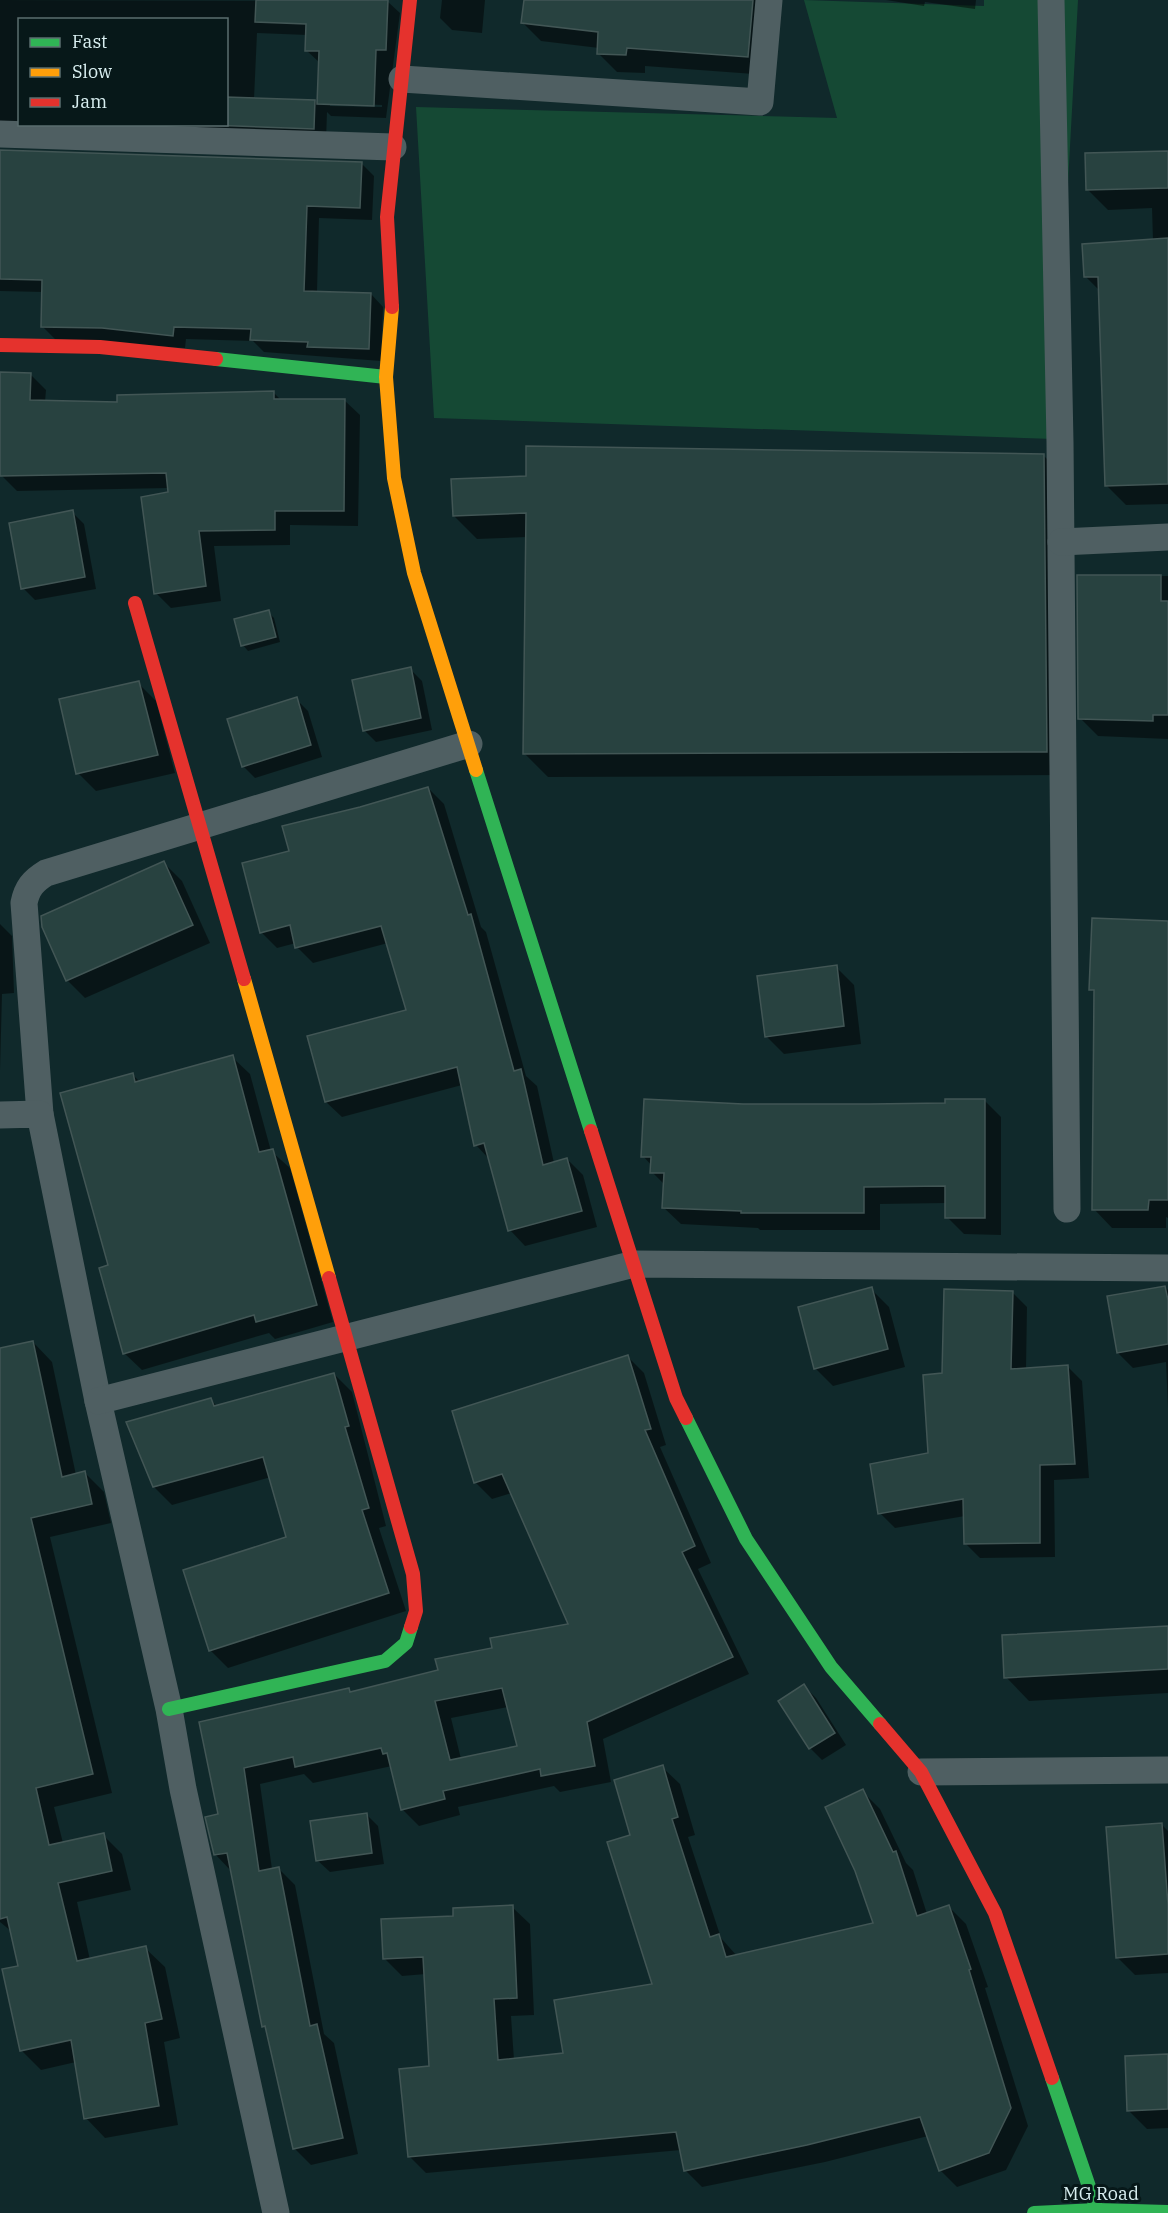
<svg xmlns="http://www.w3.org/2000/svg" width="1168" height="2213" font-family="'IBM Plex Serif',serif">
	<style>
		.green { fill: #154934 }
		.shadow { fill: #0007; fill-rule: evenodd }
		.building { fill: #284240; stroke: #425655; stroke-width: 1.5; fill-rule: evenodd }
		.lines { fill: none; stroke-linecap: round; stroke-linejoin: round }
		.street { stroke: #4f5f62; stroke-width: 27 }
		.fast { stroke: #30b455; stroke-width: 14 }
		.slow { stroke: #ff9f0a; stroke-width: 14 }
		.jam { stroke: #e5322d; stroke-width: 14 }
		.labels { text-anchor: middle; stroke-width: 6; stroke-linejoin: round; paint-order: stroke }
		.street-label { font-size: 18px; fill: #d9eff1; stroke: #071819 }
	</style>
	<rect width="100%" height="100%" fill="#10292b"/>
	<path class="green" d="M804,0L984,6V0H1078L1054,439L434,418L416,107L837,118Z"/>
	<g class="shadow">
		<path d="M0,0L387,1L400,13L386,118L331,116L327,112L326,141L0,137ZM20,20H226V124H20ZM257,33L307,35L306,50L320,63L319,105L315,101L254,99ZM330,103L382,105V107L330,106Z"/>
		<path d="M442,0H485L482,33L452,30L440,18Z"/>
		<path d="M525,0H779L766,75L645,66V73L617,72L598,53L599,48L541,41L522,22Z"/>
		<path d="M886,0H976L975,9L925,2L924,6Z"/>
		<path d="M0,151L361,163L374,176L372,220L319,218L317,292L371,294L383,307L381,361L264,352L253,341L186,339L185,348L55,339L42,326L43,292L0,291Z"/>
		<path d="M1168,152V504L1126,505L1106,485L1100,291L1085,276L1153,241L1152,208L1108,210L1087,189Z"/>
		<path d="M0,374H30L46,390L45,402L118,404L274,393L281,400H344L360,415L358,526L290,525V545L214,546L221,601L171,608L156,593L169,488L17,491L1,475L0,469Z"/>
		<path d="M1044,456L1067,479L1070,775L548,777L525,754L527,537L477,539L454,516Z"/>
		<path d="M72,512L84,524L96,589L35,600L23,588Z"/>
		<path d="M1168,576V739L1098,736L1080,718L1078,577Z"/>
		<path d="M268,612L274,618L280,642L248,651L243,645Z"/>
		<path d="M410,669L422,681L432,730L376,742L364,730Z"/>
		<path d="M138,683L156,701L175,773L96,791L78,773Z"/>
		<path d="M296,699L308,711L322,757L255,778L243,766Z"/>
		<path d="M428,788L444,804L481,927L486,932L526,1076L537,1086L554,1163L567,1159L583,1175L597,1227L525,1246L510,1230L490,1160L476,1145L462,1085L342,1117L326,1102L408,1011L388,943L313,963L297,947L296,943L277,948L261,932L290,852L360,808Z"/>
		<path d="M164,863L182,881L210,943L85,998L67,980Z"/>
		<path d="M1168,923V1218L1166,1217V1228H1112L1094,1209L1096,994L1091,989Z"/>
		<path d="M0,924L12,936L14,993L2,994L0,1071Z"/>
		<path d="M836,967L854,985L861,1044L784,1054L766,1036Z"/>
		<path d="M232,1057L250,1074L271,1151L290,1168L333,1322L275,1339L269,1333L142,1370L124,1353L110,1266L132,1074L140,1082Z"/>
		<path d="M984,1100L1001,1117V1235L964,1234L947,1217V1203L880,1204V1230H760L758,1228L681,1224L663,1207L665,1185L652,1172V1166L643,1156L743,1105L947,1104Z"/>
		<path d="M1165,1287L1168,1290V1408L1166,1362L1133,1368L1118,1353Z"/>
		<path d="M871,1289L889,1307L905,1367L833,1386L815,1368Z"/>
		<path d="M1012,1292L1027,1307L1026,1369L1067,1366L1082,1381L1089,1478L1054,1480L1055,1557L980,1558L965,1543V1516L895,1528L880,1513L930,1455L944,1375Z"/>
		<path d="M33,1342L52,1362L76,1475L85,1473L104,1492L111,1523L50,1537L112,1793L54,1807L63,1843L103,1835L122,1854L131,1890L77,1902L90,1960L145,1948L165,1967L180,2038L164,2042L178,2125L105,2138L86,2118L76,2062L41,2070L22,2051L20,1967L11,1931L0,1922V1350Z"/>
		<path d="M627,1356L644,1373L666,1445L660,1447L711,1563L698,1569L749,1674L603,1739L611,1782L560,1792L554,1786L458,1807L460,1815L419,1826L402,1809L392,1766L313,1783L304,1774L260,1784L272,1869L278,1868L295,1885L324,2034L334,2043L358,2154L311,2165L294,2148L267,2030L263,2026L232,1872L215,1854L220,1816L200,1723L349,1690L352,1693L439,1671L493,1649L570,1625L512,1493L492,1499L475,1482ZM508,1707L518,1747L461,1759L451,1718Z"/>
		<path d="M334,1374L352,1392L386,1526L379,1528L406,1611L228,1668L210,1650L288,1538L271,1477L172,1505L154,1487L211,1400L217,1406Z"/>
		<path d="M1168,1628V1693L1029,1701L1006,1677Z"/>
		<path d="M804,1686L816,1698L846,1745L822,1760L810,1748Z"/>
		<path d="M662,1767L680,1784L695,1835L688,1837L721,1938L737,1956L875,1924L862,1791L880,1809L906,1863L913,1870L927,1914L949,1907L966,1924L988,1987L985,1988L1028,2126L1006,2170L957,2187L940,2170L928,2136L825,2162L702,2187L685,2170L681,2150L426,2173L409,2156L430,2068L426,1974L402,1976L384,1958L455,1917L512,1907L530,1924L534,2015L511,2016L514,2060L564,2055L654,1985L632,1836Z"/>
		<path d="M366,1814L378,1826L384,1864L330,1872L317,1860Z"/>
		<path d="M1161,1824L1168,1831V1973L1135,1975L1117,1957Z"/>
		<path d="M1168,2056V2128L1147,2129L1129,2111Z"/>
	</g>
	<g class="building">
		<path d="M256,0H388L386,50H376L374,106L317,104L319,51H305L306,24L255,22Z"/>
		<path d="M524,0H753L748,57L627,48L626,55L597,54L598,32L521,23Z"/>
		<path d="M226,97L315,100L314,129L208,125L226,124Z"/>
		<path d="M0,150L362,162L360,208L307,206L304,291L371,293L369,349L307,347L308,342L250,340L251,329L174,327L173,336L102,328L41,327L42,280L0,279Z"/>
		<path d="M1168,151V188L1086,190L1085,153Z"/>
		<path d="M1168,238V484L1105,486L1098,277H1084L1082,244Z"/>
		<path d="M0,372L31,373L30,400L117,402V395L274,391V399H345L344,511H275V530L199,531L206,586L154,594L141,497L168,492L166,473L0,476Z"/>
		<path d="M526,446L1044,454L1047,752L523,754L526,513L453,516L451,479L526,476Z"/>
		<path d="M73,510L85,577L21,589L9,523Z"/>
		<path d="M1077,575H1161V601H1168V715H1153V721L1078,719Z"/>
		<path d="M269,610L276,637L241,646L234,619Z"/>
		<path d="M411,667L421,718L363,731L352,680Z"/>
		<path d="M139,681L158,755L76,774L59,699Z"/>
		<path d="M297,697L311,745L242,767L227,719Z"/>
		<path d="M428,787L468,915L471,914L514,1071L521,1069L543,1165L567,1158L582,1211L508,1231L484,1143L474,1146L457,1067L325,1102L307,1036L406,1010L381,926L295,948L290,925L260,933L242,863L289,851L282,826L360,807Z"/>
		<path d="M164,861L193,925L66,981L42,927L41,916Z"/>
		<path d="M1092,918L1168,921V1200H1149L1148,1210H1092L1094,990H1089Z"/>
		<path d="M837,965L844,1026L765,1037L757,976Z"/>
		<path d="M233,1055L259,1152L273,1149L317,1305L256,1322L254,1315L123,1354L99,1268L108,1265L60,1093L133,1073L135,1082Z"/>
		<path d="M644,1099L743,1104H870L945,1103V1099H985V1218H945V1186L864,1187V1213H741V1211L662,1208L664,1173H650L651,1157H641Z"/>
		<path d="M1165,1286L1168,1300V1344L1117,1353L1107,1296Z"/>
		<path d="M872,1287L888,1349L814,1369L798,1307Z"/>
		<path d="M944,1289L1013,1291L1011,1369L1068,1365L1075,1464L1040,1465V1543L964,1544L963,1499L878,1514L870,1464L928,1453L923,1375L942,1373Z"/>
		<path d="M33,1341L62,1477L85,1471L92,1504L31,1518L93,1774L36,1788L49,1845L104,1833L112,1871L58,1883L77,1961L146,1946L162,2019L145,2023L159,2106L84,2119L71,2040L20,2051L2,1969L18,1966L7,1917L0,1919V1348Z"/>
		<path d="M628,1355L651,1429L645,1430L695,1546L682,1552L733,1657L587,1722L595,1766L541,1776L540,1769L443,1791L445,1799L401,1810L387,1753L383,1754L381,1748L295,1767L293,1757L244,1768L259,1871L279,1867L310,2026L317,2024L343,2138L293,2149L265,2026L262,2027L227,1853L214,1855L205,1817L218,1814L199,1722L349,1688L350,1692L438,1670L435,1659L492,1648L490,1638L568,1624L502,1474L474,1483L452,1411ZM502,1688L517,1746L450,1760L435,1701Z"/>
		<path d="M334,1373L349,1426L345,1427L369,1508L362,1510L389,1593L209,1651L183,1570L286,1537L263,1457L153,1487L126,1422L211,1398L214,1406Z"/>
		<path d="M1168,1626V1669L1004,1678L1002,1635Z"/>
		<path d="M804,1684L835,1733L809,1749L778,1701Z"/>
		<path d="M663,1765L678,1817L672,1819L710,1937L719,1934L726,1957L873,1923L855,1871L825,1807L863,1789L893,1852L896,1851L917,1916L949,1905L971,1969L969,1970L1011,2108L989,2153L939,2171L920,2117L807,2145L684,2171L676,2132L408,2157L399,2069L429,2066L423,1957L383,1959L381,1919L453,1916V1908L513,1905L517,1998L494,1999L498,2060L563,2053L554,2000L652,1984L607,1842L630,1835L614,1780Z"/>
		<path d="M367,1813L372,1853L316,1861L310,1821Z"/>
		<path d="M1162,1823L1168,1905V1954L1116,1958L1106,1827Z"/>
		<path d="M1168,2054V2109L1127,2111L1125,2056Z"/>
	</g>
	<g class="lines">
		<g class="street">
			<path d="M1051,0L1060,442L1067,1209"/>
			<path d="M402,79L760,102L769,0"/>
			<path d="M0,134L393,147"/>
			<path d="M1061,542L1168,537"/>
			<path d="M40,1114L24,903C27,888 33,881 46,873L469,744"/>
			<path d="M0,1115L40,1114L98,1401L169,1709L183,1789L276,2213"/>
			<path d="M98,1401L634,1264L1168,1268"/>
			<path d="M921,1772L1168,1770"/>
		</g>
		<g class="fast">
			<path d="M216,359L386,377"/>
			<path d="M476,770L591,1131"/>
			<path d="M686,1418L746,1539L831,1667L880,1724"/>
			<path d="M169,1709L385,1661L406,1643L411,1627"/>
			<path d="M1052,2078L1098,2213"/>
			<path d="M1034,2213L1097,2210L1168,2212"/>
		</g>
		<g class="slow">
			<path d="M392,307L386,377L394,478L414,573L476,770"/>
			<path d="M244,979L329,1278"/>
		</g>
		<g class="jam">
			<path d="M392,307L387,217L410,0"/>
			<path d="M0,345L100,347L216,359"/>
			<path d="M135,603L244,979"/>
			<path d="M591,1131L676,1398L686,1418"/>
			<path d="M329,1278L413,1574L416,1611L411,1627"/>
			<path d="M880,1724L921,1772L995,1913L1052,2078"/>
		</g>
	</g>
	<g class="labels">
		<g class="street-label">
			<text x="1101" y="2200">MG Road</text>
		</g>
	</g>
	<rect x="18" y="18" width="210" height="108" fill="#071819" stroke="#5b6e6f" stroke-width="1.5"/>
	<rect x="30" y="38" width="30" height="9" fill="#30b455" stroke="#5b6e6f" stroke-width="1.5"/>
	<text x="72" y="48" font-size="18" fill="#d9eff1">Fast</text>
	<rect x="30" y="68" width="30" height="9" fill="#ff9f0a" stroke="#5b6e6f" stroke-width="1.5"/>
	<text x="72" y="78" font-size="18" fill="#d9eff1">Slow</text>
	<rect x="30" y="98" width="30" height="9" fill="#e5322d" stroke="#5b6e6f" stroke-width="1.5"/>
	<text x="72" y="108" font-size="18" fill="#d9eff1">Jam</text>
</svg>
